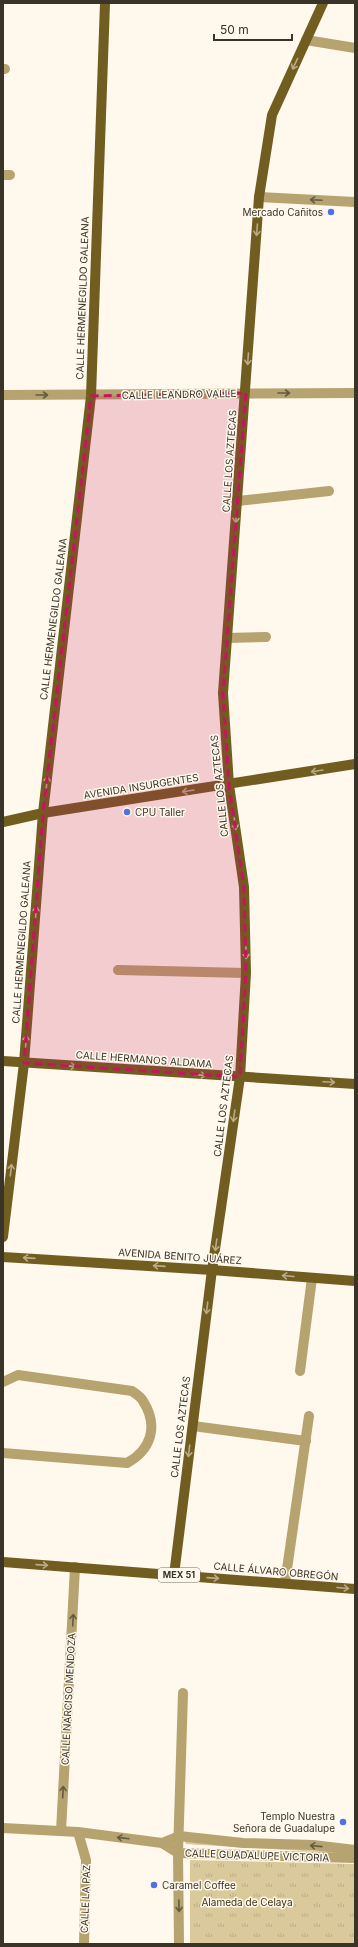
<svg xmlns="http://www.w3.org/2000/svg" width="358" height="1947" font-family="Inter,sans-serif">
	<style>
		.park { fill: url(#park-tufts) }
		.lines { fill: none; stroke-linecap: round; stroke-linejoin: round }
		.minor { stroke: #b7a370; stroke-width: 10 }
		.major { stroke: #725d21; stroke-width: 10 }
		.oneway { stroke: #b8ab86 }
		.oneway2 { stroke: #655b41 }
		.marked { fill: #c2185b; fill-opacity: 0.2; stroke: #c2185b; stroke-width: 3; stroke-dasharray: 8 5; stroke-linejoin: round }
		.poi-dot { fill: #536fe5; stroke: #fef9ec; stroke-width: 1.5 }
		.labels { text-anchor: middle; stroke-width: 3; stroke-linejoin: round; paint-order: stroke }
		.shield { fill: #fef9ec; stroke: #746f62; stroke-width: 1 }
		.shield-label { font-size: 9px; font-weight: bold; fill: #393427 }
		.poi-label { font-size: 10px; fill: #393427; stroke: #fef9ec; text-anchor: end }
		.street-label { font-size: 10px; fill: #393427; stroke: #fef9ec }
		.park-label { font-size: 10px; fill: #3e3210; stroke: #fef9ec }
	</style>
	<defs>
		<pattern id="park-tufts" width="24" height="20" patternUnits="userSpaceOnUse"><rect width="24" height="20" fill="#dac99b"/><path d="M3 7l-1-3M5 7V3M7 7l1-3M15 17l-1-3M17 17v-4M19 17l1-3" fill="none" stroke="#bcad86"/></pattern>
	</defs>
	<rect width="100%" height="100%" fill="#fef9ec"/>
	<g class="park">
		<path d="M184,1840L291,1846L353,1854L186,1844Z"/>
		<path d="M190,1860L355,1864V1944H190Z"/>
	</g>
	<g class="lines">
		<g class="minor">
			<path d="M306,40L355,48"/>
			<path d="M3,69H5"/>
			<path d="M3,175H10"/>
			<path d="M259,197L355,202"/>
			<path d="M3,395L355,393"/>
			<path d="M238,501L329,491"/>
			<path d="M227,638L266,637"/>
			<path d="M118,970L246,973"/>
			<path d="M300,1371L312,1278"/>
			<path d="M3,1382L18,1375L132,1391C136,1394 141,1397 143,1401C159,1426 151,1450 127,1463L3,1453"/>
			<path d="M193,1426L306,1441"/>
			<path d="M285,1583L309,1416"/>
			<path d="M3,1828L78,1832L162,1843L178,1853L355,1858"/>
			<path d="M61,1831L75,1567"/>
			<path d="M78,1832L86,1860L84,1944"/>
			<path d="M162,1843L179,1836L243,1843L313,1845L355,1850"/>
			<path d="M179,1944L178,1853L183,1693"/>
		</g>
		<g class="major">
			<path d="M3,822L43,813L355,764"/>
			<path d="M3,1061L355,1084"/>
			<path d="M3,1237L24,1063L43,813L91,396L105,3"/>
			<path d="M3,1257L212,1270L355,1281"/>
			<path d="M3,1562L355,1589"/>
			<path d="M174,1575L212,1270L240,1077L246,973L244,887L229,785L223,693L259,197L272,115L323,3"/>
		</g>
	</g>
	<defs><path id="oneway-shaft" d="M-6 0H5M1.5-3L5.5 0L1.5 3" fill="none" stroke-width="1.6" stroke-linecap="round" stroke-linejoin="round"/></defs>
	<g class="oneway">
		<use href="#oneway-shaft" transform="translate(295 64) rotate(115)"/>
		<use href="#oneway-shaft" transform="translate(257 230) rotate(94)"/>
		<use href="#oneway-shaft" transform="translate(248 359) rotate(94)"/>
		<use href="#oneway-shaft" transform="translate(236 517) rotate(94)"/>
		<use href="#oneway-shaft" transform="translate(317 771) rotate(171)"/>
		<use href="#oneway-shaft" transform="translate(47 782) rotate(-83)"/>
		<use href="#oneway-shaft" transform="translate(188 791) rotate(171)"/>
		<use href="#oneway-shaft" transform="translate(235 824) rotate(82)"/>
		<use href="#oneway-shaft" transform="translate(36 912) rotate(-86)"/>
		<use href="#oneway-shaft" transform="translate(246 953) rotate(89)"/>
		<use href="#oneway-shaft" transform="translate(26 1041) rotate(-86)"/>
		<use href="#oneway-shaft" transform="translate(70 1066) rotate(4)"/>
		<use href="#oneway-shaft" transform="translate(200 1075) rotate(4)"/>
		<use href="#oneway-shaft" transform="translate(329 1082) rotate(3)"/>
		<use href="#oneway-shaft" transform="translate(234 1116) rotate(98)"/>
		<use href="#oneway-shaft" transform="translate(11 1170) rotate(-83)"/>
		<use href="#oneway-shaft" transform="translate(216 1245) rotate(98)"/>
		<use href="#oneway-shaft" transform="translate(29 1258) rotate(-176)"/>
		<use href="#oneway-shaft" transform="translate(159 1266) rotate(-176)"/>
		<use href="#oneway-shaft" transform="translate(288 1276) rotate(-175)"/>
		<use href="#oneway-shaft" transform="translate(207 1308) rotate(97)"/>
		<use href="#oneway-shaft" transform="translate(189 1451) rotate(97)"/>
		<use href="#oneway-shaft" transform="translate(42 1565) rotate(4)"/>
		<use href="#oneway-shaft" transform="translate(213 1578) rotate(4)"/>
		<use href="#oneway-shaft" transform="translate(343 1588) rotate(5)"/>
	</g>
	<g class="oneway2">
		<use href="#oneway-shaft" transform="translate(316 200) rotate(-177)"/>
		<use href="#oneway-shaft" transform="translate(284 393)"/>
		<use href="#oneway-shaft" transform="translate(42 395)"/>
		<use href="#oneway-shaft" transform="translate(73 1620) rotate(-87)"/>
		<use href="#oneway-shaft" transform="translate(63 1792) rotate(-87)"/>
		<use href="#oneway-shaft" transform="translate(123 1838) rotate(-173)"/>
		<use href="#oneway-shaft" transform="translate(316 1846) rotate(-174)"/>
		<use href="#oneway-shaft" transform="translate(179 1906) rotate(89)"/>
	</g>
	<path class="marked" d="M246,393L223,693L229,785L244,887L246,973L240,1077L24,1063L43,813L91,396Z"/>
	<g class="poi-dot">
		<circle cx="331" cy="212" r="4"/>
		<circle cx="127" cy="812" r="4"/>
		<circle cx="343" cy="1822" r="4"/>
		<circle cx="154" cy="1885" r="4"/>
	</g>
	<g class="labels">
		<rect class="shield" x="158" y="1568" width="42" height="14" rx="3"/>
		<g class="shield-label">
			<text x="179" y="1578">MEX 51</text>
		</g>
		<g class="poi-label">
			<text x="323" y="216">Mercado Cañitos</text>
			<text x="135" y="816" text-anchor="start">CPU Taller</text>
			<text x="335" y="1820">Templo Nuestra<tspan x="335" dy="12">Señora de Guadalupe</tspan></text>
			<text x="162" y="1889" text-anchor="start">Caramel Coffee</text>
		</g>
		<g class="street-label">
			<text transform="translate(82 298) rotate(-88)" y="4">CALLE HERMENEGILDO GALEANA</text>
			<text transform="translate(179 394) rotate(-1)" y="4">CALLE LEANDRO VALLE</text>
			<text transform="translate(229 461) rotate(-86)" y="4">CALLE LOS AZTECAS</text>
			<text transform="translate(53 619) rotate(-83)" y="4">CALLE HERMENEGILDO GALEANA</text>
			<text transform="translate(141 786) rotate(-9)" y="4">AVENIDA INSURGENTES</text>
			<text transform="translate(219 786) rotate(-96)" y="4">CALLE LOS AZTECAS</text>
			<text transform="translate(21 942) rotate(-86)" y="4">CALLE HERMENEGILDO GALEANA</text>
			<text transform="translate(144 1059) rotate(4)" y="4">CALLE HERMANOS ALDAMA</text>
			<text transform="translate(223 1106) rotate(-83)" y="4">CALLE LOS AZTECAS</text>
			<text transform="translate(180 1256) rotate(4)" y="4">AVENIDA BENITO JUÁREZ</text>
			<text transform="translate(180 1427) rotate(-83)" y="4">CALLE LOS AZTECAS</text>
			<text transform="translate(276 1571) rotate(5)" y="4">CALLE ÁLVARO OBREGÓN</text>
			<text transform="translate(68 1699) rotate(-87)" y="4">CALLE NARCISO MENDOZA</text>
			<text transform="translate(257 1855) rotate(2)" y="4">CALLE GUADALUPE VICTORIA</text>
			<text transform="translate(85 1899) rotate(-88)" y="4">CALLE LA PAZ</text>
		</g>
		<g class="park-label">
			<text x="247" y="1906">Alameda de Celaya</text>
		</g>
	</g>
	<rect width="358" height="1947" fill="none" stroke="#393427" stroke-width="8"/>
	<path d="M214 34v6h78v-6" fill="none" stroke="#393427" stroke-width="2"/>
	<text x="220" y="34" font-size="12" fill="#393427" stroke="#fef9ec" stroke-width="3" paint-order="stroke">50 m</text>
</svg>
